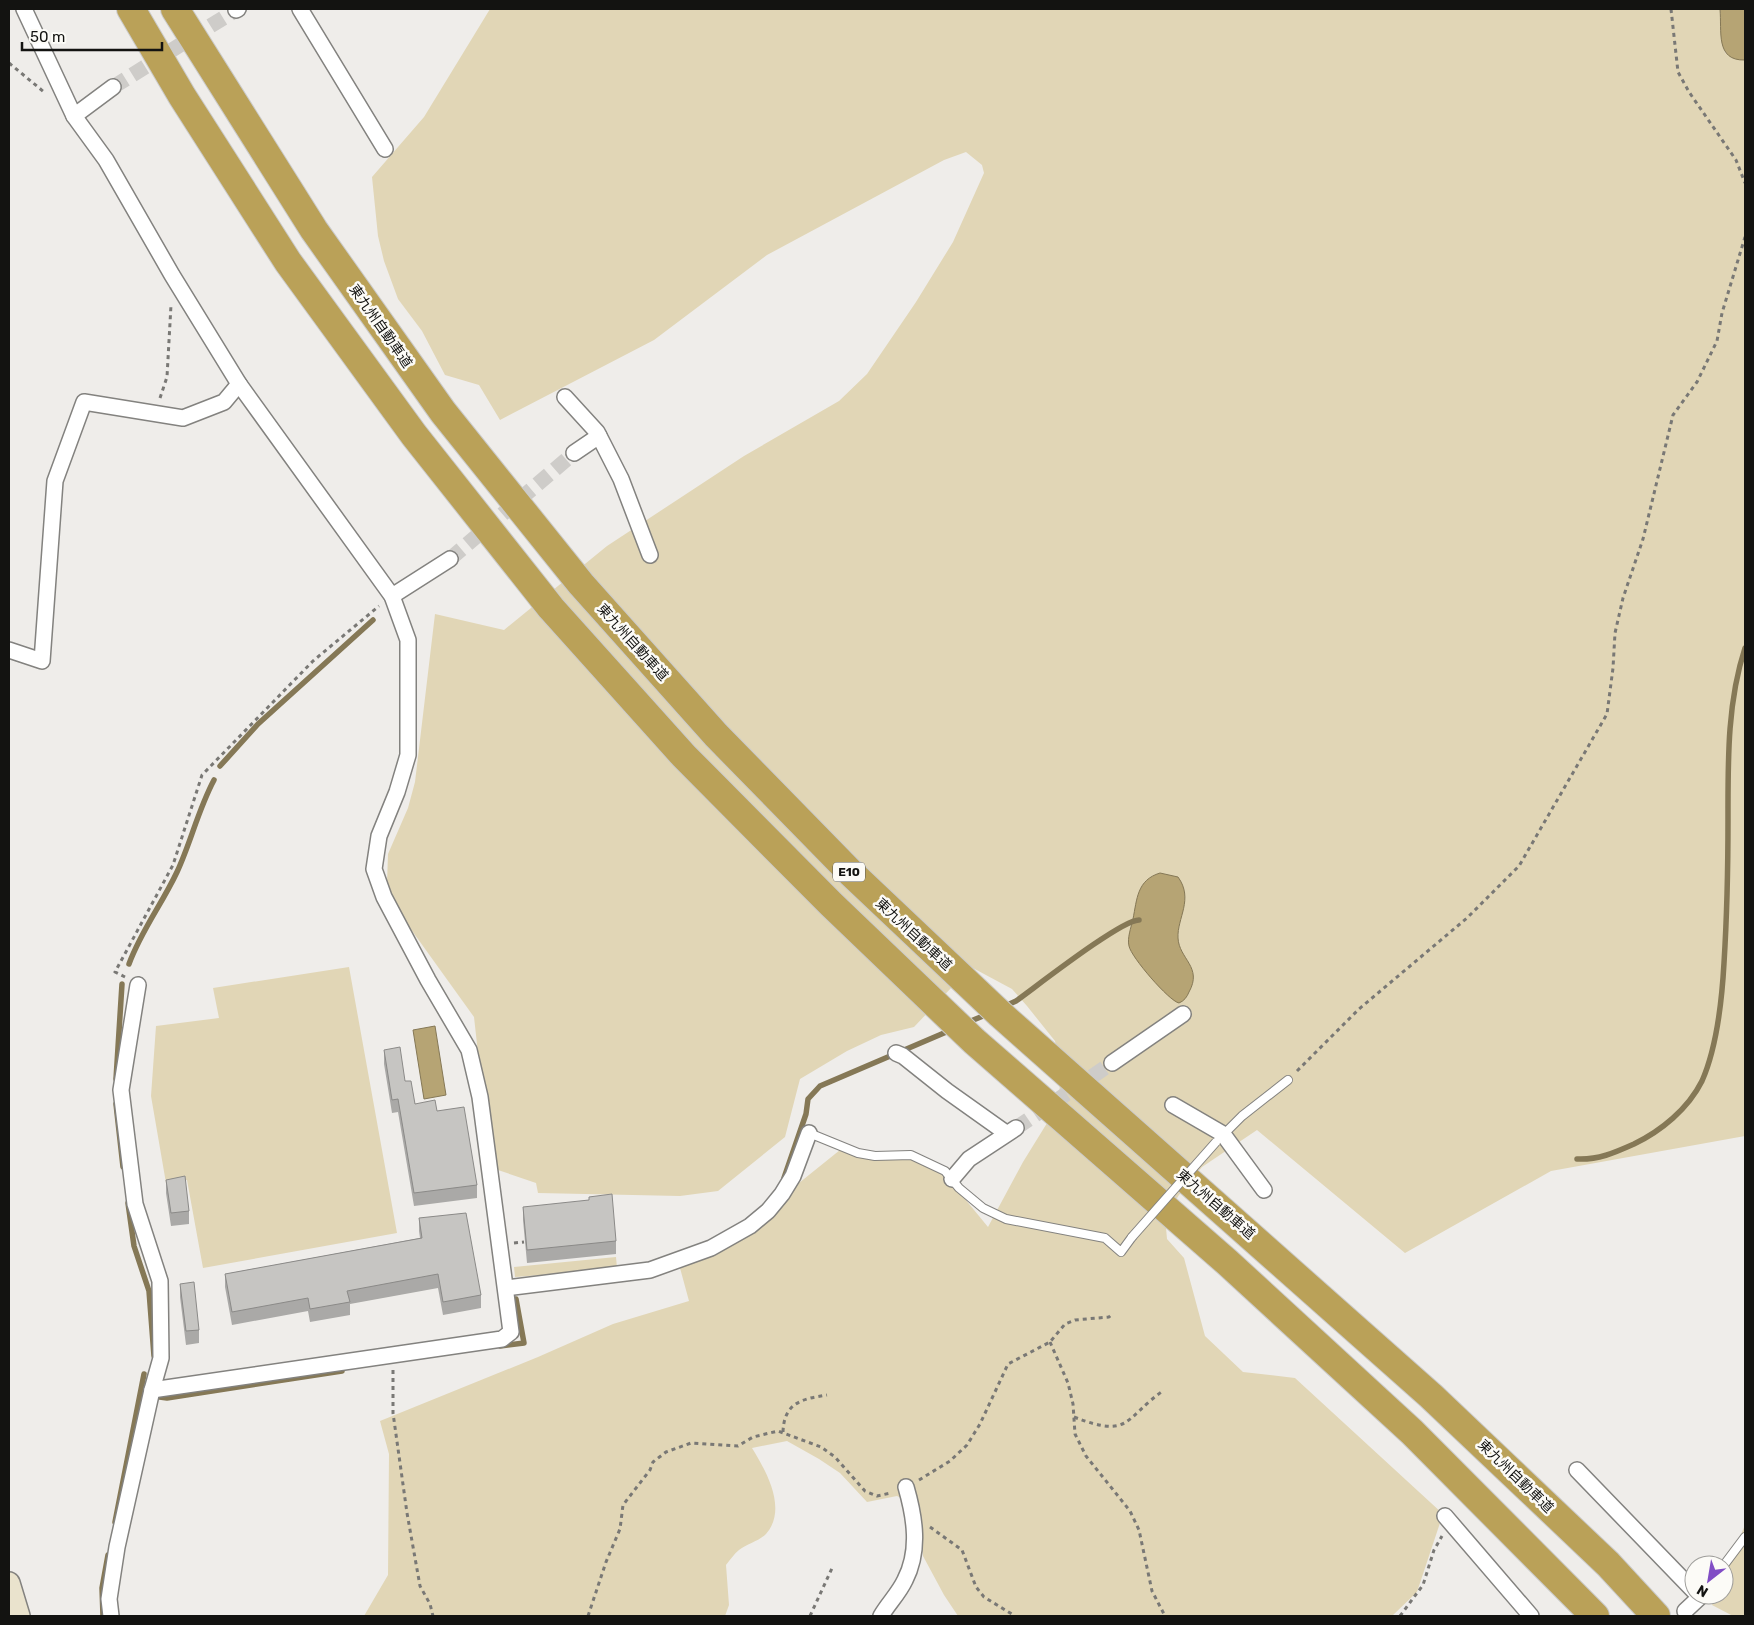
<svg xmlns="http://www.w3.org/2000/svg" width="1754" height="1625" font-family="Rubik,'Noto Sans JP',sans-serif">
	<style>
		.green { fill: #e1d6b6 }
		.water { fill: #b6a474; stroke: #857856 }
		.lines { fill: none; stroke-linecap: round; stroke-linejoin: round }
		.stream { stroke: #857856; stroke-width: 5.5 }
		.street-tunnel { stroke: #ceccc9; stroke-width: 15; stroke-dasharray: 15 8; stroke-linecap: butt }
		.lane-casing { stroke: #83827f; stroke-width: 10 }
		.street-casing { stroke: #83827f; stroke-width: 18 }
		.secondary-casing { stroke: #83827f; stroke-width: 24 }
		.highway-casing { stroke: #cbcbcb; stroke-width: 30 }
		.path { stroke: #797875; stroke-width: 3; stroke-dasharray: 4 4; stroke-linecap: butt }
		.lane { stroke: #fff; stroke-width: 8 }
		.street { stroke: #fff; stroke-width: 15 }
		.secondary { stroke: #eae3cd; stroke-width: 21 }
		.highway { stroke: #baa158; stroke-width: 28 }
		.lane-bridge-casing { stroke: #83827f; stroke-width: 10; stroke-linecap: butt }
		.lane-bridge { stroke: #fff; stroke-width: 8 }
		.wall { fill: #aaa9a7 }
		.building { fill: #c6c5c2; stroke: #8b8a88 }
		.labels { text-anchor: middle; stroke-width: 5; stroke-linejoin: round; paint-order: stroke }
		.shield { fill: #fcfbf7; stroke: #595956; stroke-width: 1 }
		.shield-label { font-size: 12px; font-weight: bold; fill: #131311 }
		.street-label { font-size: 14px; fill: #131311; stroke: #fcfbf7 }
	</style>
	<rect width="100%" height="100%" fill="#efedea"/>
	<g class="green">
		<path d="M490,9H1720L1725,53L1745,60V1136L1551,1171L1405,1253L1257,1130L1202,1167L1179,1195L1165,1217L1167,1239L1184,1258L1205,1336L1243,1372L1295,1378L1443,1514L1417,1592L1392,1616H958L944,1595L923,1556L920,1507L897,1496L867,1502L840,1473L819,1459L787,1441L752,1448C766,1471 788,1509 766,1534C759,1541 747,1544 739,1550C734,1554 730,1560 726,1565L729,1605L725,1616H364L388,1575L389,1454L380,1421L538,1357L613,1324L689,1301L680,1268L729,1245L794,1187L840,1150L858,1156L909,1157L942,1171L988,1227L1023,1162L1052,1115L1059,1096L1061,1069L1055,1041L1027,1006L1012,989L971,967L914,1027L881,1035L847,1051L800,1079L785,1137L718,1191L680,1196L538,1193L536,1183L495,1169L483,1098L474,1017L405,921L392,898L387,883L388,854L408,808L415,782L435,614L504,630L607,546L744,456L839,401L867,374L916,302L953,242L984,173L982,165L966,152L944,160L767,255L654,340L500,420L479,385L445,375L422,331L398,299L384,261L378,236L372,177L424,117Z"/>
		<path d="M349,967L397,1233L203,1268L187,1180L166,1183L151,1096L156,1026L219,1018L213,988Z"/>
		<path d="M616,1257L617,1268L608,1270L515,1277L514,1267Z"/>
		<path d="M1745,1525V1616H1733L1712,1605L1716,1595H1724V1575Z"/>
	</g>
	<g class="water">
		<path d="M1720,9H1745V60C1715,61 1722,31 1720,9Z"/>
		<path d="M1160,873L1178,877C1194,899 1177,918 1178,938C1179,959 1203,967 1189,992C1187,997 1184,1001 1179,1003C1169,1001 1131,957 1129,946C1127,938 1131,928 1133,919C1137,899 1137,880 1160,873Z"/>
		<path d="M435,1026L446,1095L424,1099L413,1030Z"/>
	</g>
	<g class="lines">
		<g class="stream">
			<path d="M220,766L258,724L373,620"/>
			<path d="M129,964C141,931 162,904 177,872C191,842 198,810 214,780"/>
			<path d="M1003,1007L1016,1001C1037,986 1121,920 1139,920"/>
			<path d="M966,1023L988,1014"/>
			<path d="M116,1079L122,984"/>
			<path d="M116,1104L123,1167"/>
			<path d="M1577,1159C1598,1160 1614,1153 1634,1144C1661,1131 1688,1109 1702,1081C1717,1047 1722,999 1724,963C1727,915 1728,867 1728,819C1728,762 1727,703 1745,648"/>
			<path d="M784,1178L806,1114L808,1099L820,1086L951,1030"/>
			<path d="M128,1203L134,1246L149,1291L154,1356"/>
			<path d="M500,1346L524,1343L516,1299"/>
			<path d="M152,1396L167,1398L342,1371"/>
			<path d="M115,1522L144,1374"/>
			<path d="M103,1616L102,1588L108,1555"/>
		</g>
		<g class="street-tunnel">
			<path d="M113,87L236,10"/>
			<path d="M450,559L574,453"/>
			<path d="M1016,1128L1112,1063"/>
		</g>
		<defs>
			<g id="lane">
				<path d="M809,1133L858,1153L875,1156L911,1155L945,1171L959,1188L983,1208L1006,1219L1105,1238L1121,1252L1132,1237"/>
				<path d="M1223,1135L1242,1116L1288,1080"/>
				<path d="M1724,1565L1745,1537"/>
			</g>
			<g id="street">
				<path d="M24,9L74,116L106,160L172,275L239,384L392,596L408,640V755L397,792L379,836L374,869L384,897L428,980L469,1050L480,1097L511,1332L502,1339L152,1390"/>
				<path d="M300,9L385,149"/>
				<path d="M236,10L238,9"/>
				<path d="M74,116L113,87"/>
				<path d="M565,397L597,432L621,479L650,555"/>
				<path d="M574,453L599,436"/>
				<path d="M392,596L450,559"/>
				<path d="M9,650L42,661L55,481L84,402L183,418L224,402L239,384"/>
				<path d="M896,1053L903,1056L947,1091L1006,1133"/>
				<path d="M1112,1063L1183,1014"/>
				<path d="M1173,1105L1223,1134L1264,1190"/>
				<path d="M952,1179L969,1159L1016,1128"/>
				<path d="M506,1288L650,1270L711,1248L750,1226L768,1211L782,1194L793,1176L809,1133"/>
				<path d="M1577,1470L1694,1591"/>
				<path d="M1445,1516L1531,1616"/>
				<path d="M1685,1611L1700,1597L1698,1595"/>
				<path d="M111,1616L109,1599L117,1547L152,1390L161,1358L160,1281L135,1204L121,1090L138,985"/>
				<path d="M881,1616C888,1604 899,1593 905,1580C920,1551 915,1518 906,1487"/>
			</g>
			<path id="secondary" d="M9,1583L19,1616"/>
			<g id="highway">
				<path d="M131,9L182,96L288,262L414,435L551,608L684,756L831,904L974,1041L1227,1262L1412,1432L1595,1616"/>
				<path d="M175,9L314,230L443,412L581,584L716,735L851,873L1000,1014L1431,1396L1608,1564L1656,1616"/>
			</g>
		</defs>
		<use href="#lane" class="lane-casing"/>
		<use href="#street" class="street-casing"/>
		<use href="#secondary" class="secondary-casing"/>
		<use href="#highway" class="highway-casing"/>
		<g class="path">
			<path d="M1671,9L1678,72L1689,92L1736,160L1745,183"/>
			<path d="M9,63L44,92"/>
			<path d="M160,398L167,377L171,305"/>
			<path d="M125,977L115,972L173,865L202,775L313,661L379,606"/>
			<path d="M1297,1071L1359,1009L1467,918L1519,866L1607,714L1613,668L1615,633L1623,598L1643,539L1673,415L1697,382L1717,341L1722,313L1745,237"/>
			<path d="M514,1243L524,1242"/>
			<path d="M1050,1342L1068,1383L1073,1404L1075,1434L1086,1456L1130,1511L1139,1530L1152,1591L1165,1616"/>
			<path d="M393,1370V1413L407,1513L420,1586L430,1604L433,1616"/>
			<path d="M1074,1417C1131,1439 1123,1419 1164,1390"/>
			<path d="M783,1432C784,1403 801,1399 827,1395"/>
			<path d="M919,1480L950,1461L967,1445L980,1424L1008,1364L1050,1342L1065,1324L1075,1320L1109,1317L1113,1313"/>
			<path d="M930,1527L962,1550L976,1587L984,1597L1015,1616"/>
			<path d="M588,1616L606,1562L620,1529L623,1505L650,1470L653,1462L666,1452L691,1443L738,1446L753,1437L778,1431L821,1447L835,1457L865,1491L877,1496L891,1493"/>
			<path d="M810,1616L833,1566"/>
			<path d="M1400,1616L1423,1585L1434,1550L1442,1536"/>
		</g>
		<use href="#lane" class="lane"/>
		<use href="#street" class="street"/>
		<use href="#secondary" class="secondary"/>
		<use href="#highway" class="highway"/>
		<defs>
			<path id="lane-bridge" d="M1132,1237L1216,1142"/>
		</defs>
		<use href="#lane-bridge" class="lane-bridge-casing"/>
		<use href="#lane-bridge" class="lane-bridge"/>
	</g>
	<g class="wall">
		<path d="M384,1050L405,1081L415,1104L437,1111L477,1185V1198L414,1206L398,1112L392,1113L384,1064Z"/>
		<path d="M166,1180L189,1211V1224L171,1226L166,1193Z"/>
		<path d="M523,1207L616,1241V1254L527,1263L523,1220Z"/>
		<path d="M419,1218L481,1295V1308L443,1315L438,1288L350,1304V1315L310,1322L308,1311L232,1325L225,1287V1274L420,1238L419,1231Z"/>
		<path d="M180,1284L199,1330V1343L186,1345L180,1297Z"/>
	</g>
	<g class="building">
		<path d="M400,1047L405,1081H411L415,1104L435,1100L437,1111L464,1107L477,1185L414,1193L398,1099L392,1100L384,1050Z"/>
		<path d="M185,1176L189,1211L171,1213L166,1180Z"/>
		<path d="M612,1194L616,1241L527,1250L523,1207L589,1200V1197Z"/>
		<path d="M466,1213L481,1295L443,1302L438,1274L347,1291L350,1302L310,1309L308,1298L232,1312L225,1274L422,1238L419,1218Z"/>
		<path d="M194,1282L199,1330L186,1331L180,1284Z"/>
	</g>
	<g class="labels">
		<rect class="shield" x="833" y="862.5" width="32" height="19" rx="4"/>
		<g class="shield-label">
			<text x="849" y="876">E10</text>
		</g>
		<g class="street-label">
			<text transform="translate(381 326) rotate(55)" y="5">東九州自動車道</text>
			<text transform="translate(633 642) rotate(48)" y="5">東九州自動車道</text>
			<text transform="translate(914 934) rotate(43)" y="5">東九州自動車道</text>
			<text transform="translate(1216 1204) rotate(41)" y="5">東九州自動車道</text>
			<text transform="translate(1516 1476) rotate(44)" y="5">東九州自動車道</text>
		</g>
	</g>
	<rect width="1754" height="1625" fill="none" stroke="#131311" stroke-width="20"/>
	<g transform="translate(1709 1580) rotate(211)"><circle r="24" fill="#fcfbf7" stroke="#9f9e9b"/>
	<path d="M0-4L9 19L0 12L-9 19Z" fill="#814dc5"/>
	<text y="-8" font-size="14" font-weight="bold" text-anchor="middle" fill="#131311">N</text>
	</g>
	<path d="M22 42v8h140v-8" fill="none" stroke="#131311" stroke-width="2.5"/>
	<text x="30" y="42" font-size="15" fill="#131311" stroke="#fcfbf7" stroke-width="4" paint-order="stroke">50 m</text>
</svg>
